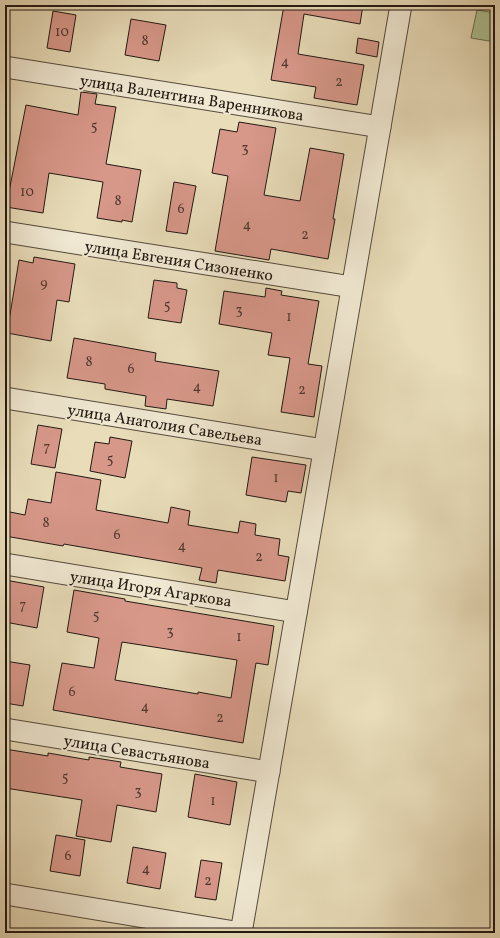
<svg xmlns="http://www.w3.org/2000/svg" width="500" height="938" font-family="Vollkorn,serif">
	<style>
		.green { fill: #afc294; stroke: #686e52 }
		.building { fill: #d79789; stroke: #221911; fill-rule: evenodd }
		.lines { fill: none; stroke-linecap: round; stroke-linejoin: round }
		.street-casing { stroke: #544a3b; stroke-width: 23 }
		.street { stroke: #f0e8d2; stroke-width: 21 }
		.labels { text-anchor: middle; stroke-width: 4; stroke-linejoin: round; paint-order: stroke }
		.number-label { font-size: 14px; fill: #4f382f }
		.street-label { font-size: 16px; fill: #221911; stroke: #f0e8d2 }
	</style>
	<rect width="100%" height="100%" fill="#e8dcb9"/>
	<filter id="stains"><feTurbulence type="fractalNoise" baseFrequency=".005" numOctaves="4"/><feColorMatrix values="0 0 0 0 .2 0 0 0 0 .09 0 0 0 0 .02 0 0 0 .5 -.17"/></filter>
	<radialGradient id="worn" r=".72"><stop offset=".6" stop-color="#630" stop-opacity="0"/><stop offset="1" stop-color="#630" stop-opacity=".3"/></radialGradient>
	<path class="green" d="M477,10L495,13V42L471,38Z"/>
	<g class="building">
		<path d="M284,5H363L360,24L304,14L298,54L364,65L357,105L314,98L316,87L271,80Z"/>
		<path d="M53,11L76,15L70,52L47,48Z"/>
		<path d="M131,19L166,25L159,61L125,55Z"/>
		<path d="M358,38L379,42L377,57L356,53Z"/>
		<path d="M81,92L97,94L95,104L116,107L106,164L141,170L132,222L122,220V222L97,218L103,182L49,173L43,213L6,207L26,105L78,115Z"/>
		<path d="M239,122L276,128L264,195L300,201L310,148L344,154L333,219H335L328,259L271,249L269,260L215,251L228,176L212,173L220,129L237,132Z"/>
		<path d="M174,182L196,186L187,234L166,231Z"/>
		<path d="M34,257L75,264L69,302L57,300L51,341L7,333L19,260L33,263Z"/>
		<path d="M154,280L177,283V288L187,290L181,323L148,318Z"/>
		<path d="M266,288L282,291L281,295L319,301L308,364L322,366L314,417L281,412L290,358L268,355L272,333L219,324L224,291L265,297Z"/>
		<path d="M74,338L156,353L155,361L219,371L213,406L167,399L166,409L145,406L146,396L105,389V384L67,378Z"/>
		<path d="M38,425L62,429L55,468L31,464Z"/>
		<path d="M110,437L132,441L125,478L90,471L95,442L109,444Z"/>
		<path d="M252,457L306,465L301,493L288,491L286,502L246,495Z"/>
		<path d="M56,472L101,480L96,510L168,523L171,507L190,511L188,525L238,533L240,521L256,524L255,535L280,539L278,555L289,557L285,581L218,570L216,583L199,580L202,568L64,544L63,546L5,536V511L25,515L28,499L51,503Z"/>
		<path d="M5,580L44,587L37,628L5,622Z"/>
		<path d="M74,590L125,599V601L274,626L268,665L256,663L243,743L53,710L62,663L94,668L99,638L67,632ZM122,642L237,660L231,698L198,692V694L115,680Z"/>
		<path d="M5,661L30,665L23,706L5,703Z"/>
		<path d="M5,749L48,756V753L89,760V757L121,762L120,767L162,774L156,812L117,805L111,842L76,836L82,800L5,788Z"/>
		<path d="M195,774L237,782L230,825L188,817Z"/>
		<path d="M56,835L85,840L80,876L50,871Z"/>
		<path d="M133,847L166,853L160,889L127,883Z"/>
		<path d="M201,860L222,863L216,900L195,897Z"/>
	</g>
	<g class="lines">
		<defs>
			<g id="street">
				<path d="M5,67L380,127"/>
				<path d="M5,232L352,287"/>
				<path d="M5,398L324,450"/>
				<path d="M5,564L296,612"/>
				<path d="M5,729L269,772"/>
				<path d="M5,894L241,933"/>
				<path d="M241,933L401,5"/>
			</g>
		</defs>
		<use href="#street" class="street-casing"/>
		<use href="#street" class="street"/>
	</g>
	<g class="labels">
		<g class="number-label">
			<text x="62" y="36">10</text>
			<text x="145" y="45">8</text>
			<text x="285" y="66">4</text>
			<text x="339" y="86">2</text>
			<text x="94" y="130">5</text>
			<text x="245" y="152">3</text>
			<text x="27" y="196">10</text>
			<text x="118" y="205">8</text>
			<text x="181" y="213">6</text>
			<text x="247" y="229">4</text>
			<text x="305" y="239">2</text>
			<text x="44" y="287">9</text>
			<text x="167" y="309">5</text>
			<text x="239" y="314">3</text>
			<text x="289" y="321">1</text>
			<text x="89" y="366">8</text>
			<text x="131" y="373">6</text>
			<text x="197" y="391">4</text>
			<text x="302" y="394">2</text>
			<text x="47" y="451">7</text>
			<text x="110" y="463">5</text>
			<text x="276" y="482">1</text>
			<text x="46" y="527">8</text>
			<text x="117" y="539">6</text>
			<text x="182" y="550">4</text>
			<text x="259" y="561">2</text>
			<text x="23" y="609">7</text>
			<text x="96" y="619">5</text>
			<text x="170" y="635">3</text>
			<text x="239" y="641">1</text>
			<text x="72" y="696">6</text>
			<text x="145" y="711">4</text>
			<text x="220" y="722">2</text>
			<text x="65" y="781">5</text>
			<text x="138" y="795">3</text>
			<text x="213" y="805">1</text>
			<text x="68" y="860">6</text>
			<text x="146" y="873">4</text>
			<text x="208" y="885">2</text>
		</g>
		<g class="street-label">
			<text transform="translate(192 97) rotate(9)" y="6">улица Валентина Варенникова</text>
			<text transform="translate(179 260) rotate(9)" y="6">улица Евгения Сизоненко</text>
			<text transform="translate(165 424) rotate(9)" y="6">улица Анатолия Савельева</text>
			<text transform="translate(151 588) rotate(9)" y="6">улица Игоря Агаркова</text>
			<text transform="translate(137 751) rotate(9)" y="6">улица Севастьянова</text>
		</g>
	</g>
	<rect width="500" height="938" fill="none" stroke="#e8dcb9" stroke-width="20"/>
	<rect x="6" y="6" width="488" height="926" fill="none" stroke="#221911" stroke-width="2"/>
	<rect x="10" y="10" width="480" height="918" fill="none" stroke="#221911"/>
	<rect width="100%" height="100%" filter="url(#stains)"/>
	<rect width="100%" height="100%" fill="url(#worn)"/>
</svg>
